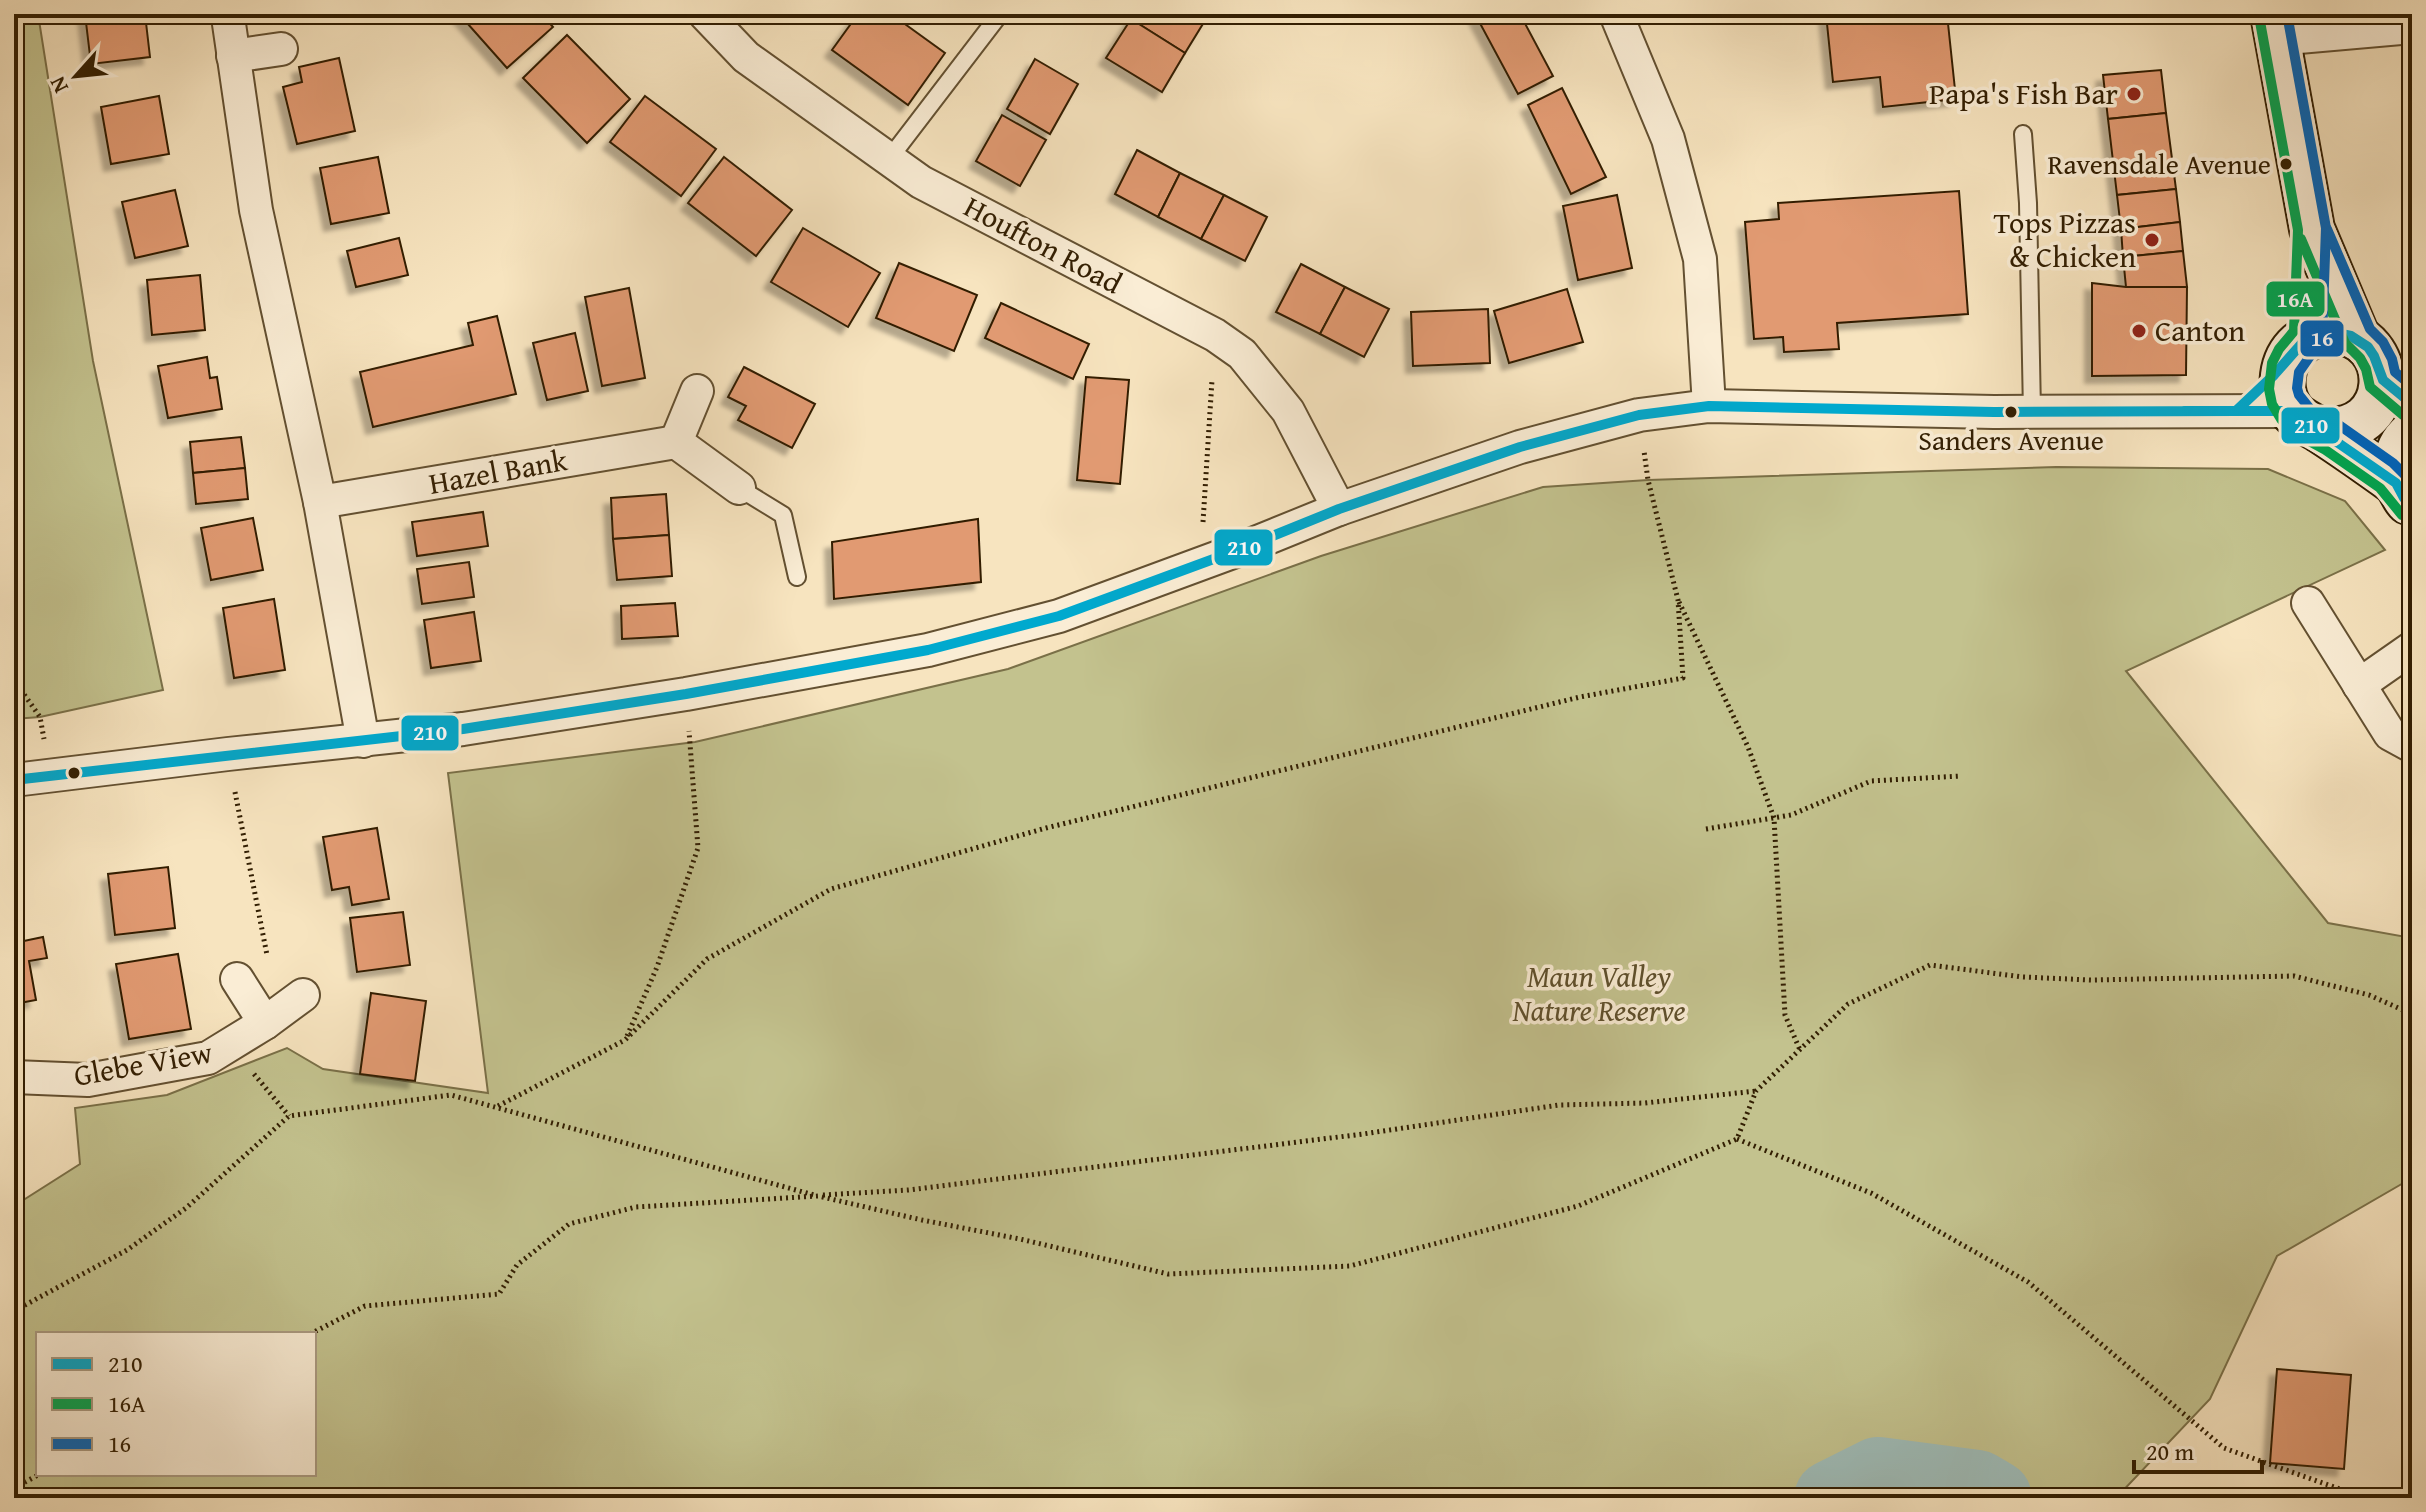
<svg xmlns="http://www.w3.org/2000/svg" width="2426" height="1512" font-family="'Gentium Book Plus',serif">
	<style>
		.green { fill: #c3c28e; stroke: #7a7048; stroke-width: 2; fill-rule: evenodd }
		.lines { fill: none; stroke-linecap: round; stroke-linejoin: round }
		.river { stroke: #9fbdb9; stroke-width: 76 }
		.building { fill: #e19a72; stroke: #321e02; stroke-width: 2; filter: url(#shadow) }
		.lane-casing { stroke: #635031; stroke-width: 20 }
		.street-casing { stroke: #635031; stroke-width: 36 }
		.secondary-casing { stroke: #321e02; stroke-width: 48 }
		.path { stroke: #321e02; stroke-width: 5; stroke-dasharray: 2 4; stroke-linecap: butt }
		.lane { stroke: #faedd5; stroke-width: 16 }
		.street { stroke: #faedd5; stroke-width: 32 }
		.secondary { stroke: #faedd5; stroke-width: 44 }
		.bus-1-casing { stroke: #faedd5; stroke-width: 16 }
		.bus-2-casing { stroke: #faedd5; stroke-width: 16 }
		.bus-3-casing { stroke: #faedd5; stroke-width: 16 }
		.bus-1 { stroke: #00a9ce; stroke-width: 10 }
		.bus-2 { stroke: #00a651; stroke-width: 10 }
		.bus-3 { stroke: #0065bd; stroke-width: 10 }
		.poi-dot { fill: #8f2418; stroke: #faedd5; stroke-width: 3 }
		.bus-dot { fill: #321e02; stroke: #faedd5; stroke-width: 3 }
		.labels { text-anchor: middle; stroke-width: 7; stroke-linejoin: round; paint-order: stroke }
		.bus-label { font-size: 28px; fill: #321e02; stroke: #faedd5; text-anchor: end }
		.poi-label { font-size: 30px; fill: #321e02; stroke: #faedd5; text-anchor: end }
		.street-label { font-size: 30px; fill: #321e02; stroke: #faedd5 }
		.park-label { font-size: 30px; font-style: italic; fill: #5e4f2c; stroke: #faedd5 }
		.line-badge { stroke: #faedd5; stroke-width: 3 }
		.badge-label { font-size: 22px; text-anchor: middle; font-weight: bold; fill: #fff }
	</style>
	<defs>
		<filter id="shadow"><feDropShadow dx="-7" dy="7" stdDeviation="2" flood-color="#0004"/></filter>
	</defs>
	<rect width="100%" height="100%" fill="#f7e4bf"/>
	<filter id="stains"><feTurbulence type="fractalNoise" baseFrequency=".0025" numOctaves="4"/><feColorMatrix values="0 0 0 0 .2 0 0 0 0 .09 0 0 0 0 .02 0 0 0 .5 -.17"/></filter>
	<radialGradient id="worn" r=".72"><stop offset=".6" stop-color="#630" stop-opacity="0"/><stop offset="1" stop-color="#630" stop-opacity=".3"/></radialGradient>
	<g class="green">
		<path d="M14,14H38L93,361L163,690L40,717L14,719Z"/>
		<path d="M2056,467L2268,469L2345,501L2385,550L2126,671L2328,923L2412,938V1178L2277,1256L2210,1399L2116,1498H14V1206L80,1164L75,1108L167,1095L287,1048L323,1069L488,1093L448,773L695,742L1008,669L1321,556L1543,487L1648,480ZM38,1334H314V1474H38Z"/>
	</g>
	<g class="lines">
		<path class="river" d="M1832,1498L1878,1475L1977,1488L1994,1498"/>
	</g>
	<g class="building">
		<path d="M85,14H145L150,57L91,64Z"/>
		<path d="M459,14H542L553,27L507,68Z"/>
		<path d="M858,14H891L945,53L908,105L832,50Z"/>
		<path d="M1133,14H1209L1185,53L1131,19Z"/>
		<path d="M1475,14H1520L1553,76L1518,94Z"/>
		<path d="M1826,14H1947L1956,99L1883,107L1880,77L1833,82Z"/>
		<path d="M1131,19L1185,53L1162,92L1106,58Z"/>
		<path d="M567,35L630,99L587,143L523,78Z"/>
		<path d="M339,58L355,131L297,144L283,87L302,82L299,67Z"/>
		<path d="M1035,59L1078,84L1050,134L1007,109Z"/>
		<path d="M2161,70L2166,113L2108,119L2103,75Z"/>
		<path d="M1562,88L1606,177L1571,194L1528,105Z"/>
		<path d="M159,96L169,154L111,164L101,107Z"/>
		<path d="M645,96L716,149L681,196L610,142Z"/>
		<path d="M2166,113L2176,189L2117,195L2108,119Z"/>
		<path d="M1002,115L1046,140L1020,186L976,161Z"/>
		<path d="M1137,150L1180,173L1158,217L1115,194Z"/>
		<path d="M378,157L389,213L331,224L320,168Z"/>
		<path d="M724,157L792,210L756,256L688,203Z"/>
		<path d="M1180,173L1224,195L1201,239L1158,217Z"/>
		<path d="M2176,189L2180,222L2121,229L2117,195Z"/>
		<path d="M175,190L188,246L135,258L122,202Z"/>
		<path d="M1959,191L1968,314L1837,323L1839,349L1784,352L1783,337L1754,339L1745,222L1779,219L1778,203Z"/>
		<path d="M1224,195L1267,217L1245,261L1201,239Z"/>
		<path d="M1617,195L1632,268L1578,280L1563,206Z"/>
		<path d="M2180,222L2183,251L2123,257L2121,229Z"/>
		<path d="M803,228L880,273L848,327L771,282Z"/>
		<path d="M399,238L408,275L356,287L347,251Z"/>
		<path d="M2183,251L2187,287H2126L2123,257Z"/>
		<path d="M899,263L977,295L954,351L876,318Z"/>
		<path d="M1301,264L1345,287L1320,334L1276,312Z"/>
		<path d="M200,275L205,330L152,335L147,280Z"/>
		<path d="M2092,283L2126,287H2187L2186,375L2092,376Z"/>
		<path d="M1345,287L1389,309L1364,357L1320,334Z"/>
		<path d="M629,288L645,378L602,386L585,297Z"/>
		<path d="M1567,289L1583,342L1509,363L1494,311Z"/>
		<path d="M1001,303L1089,344L1073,379L985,338Z"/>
		<path d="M1488,309L1490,363L1413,366L1411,312Z"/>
		<path d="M497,316L516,394L373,427L360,372L473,345L468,323Z"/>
		<path d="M575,333L588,391L547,400L533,343Z"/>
		<path d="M207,357L210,378L217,377L222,409L168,418L158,366Z"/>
		<path d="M744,367L815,404L792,448L738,420L746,406L728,397Z"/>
		<path d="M1086,377L1129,380L1120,484L1077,480Z"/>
		<path d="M241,437L245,468L193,473L190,442Z"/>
		<path d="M245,468L248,499L196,504L193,473Z"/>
		<path d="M666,494L669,535L613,539L611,498Z"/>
		<path d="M483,512L488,546L417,556L412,522Z"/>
		<path d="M253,518L263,570L211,580L201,528Z"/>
		<path d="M978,519L981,582L834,599L832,542Z"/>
		<path d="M669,535L672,576L617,580L613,539Z"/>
		<path d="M469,562L474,597L422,604L417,569Z"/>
		<path d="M274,599L285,670L234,678L223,608Z"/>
		<path d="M675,603L678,636L622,639L621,606Z"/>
		<path d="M474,612L481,661L431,668L424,620Z"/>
		<path d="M377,828L389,899L352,905L349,887L332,890L323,837Z"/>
		<path d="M168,867L175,928L115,935L108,874Z"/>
		<path d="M403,912L410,965L357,972L350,918Z"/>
		<path d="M43,937L47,958L29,961L36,1000L14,1004V943Z"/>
		<path d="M178,954L191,1029L129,1039L116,964Z"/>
		<path d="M371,993L426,1001L415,1081L360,1074Z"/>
		<path d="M2277,1369L2351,1375L2344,1469L2270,1463Z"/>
	</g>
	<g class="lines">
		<defs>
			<g id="lane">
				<path d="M2023,134L2028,203L2032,412"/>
				<path d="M889,159L1000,14"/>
				<path d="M739,488L783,515L797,577"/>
			</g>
			<g id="street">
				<path d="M705,14L746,57L921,182L1215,335L1242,354L1288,411L1339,509"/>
				<path d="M1616,14L1668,139L1700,259L1709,406"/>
				<path d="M228,17L256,210L320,502L363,741"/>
				<path d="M2276,39L2412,27"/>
				<path d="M233,56L281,49"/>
				<path d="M697,391L676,442L739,488"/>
				<path d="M320,502L676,442"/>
				<path d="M2308,603L2390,734L2412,746"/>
				<path d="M2359,685L2412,648"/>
				<path d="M14,780L228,754L463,729L686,694L928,650L1059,616L1238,550L1339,509L1520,447L1639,415L1709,406L1994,412L2292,411"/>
				<path d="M237,979L265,1023"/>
				<path d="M14,1077L88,1080L208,1058L265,1023L303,995"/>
			</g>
			<g id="secondary">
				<path d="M2273,14L2312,229L2358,338"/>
				<path d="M2318,429C2400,440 2400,332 2333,332C2320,332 2309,336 2299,344C2281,360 2277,390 2291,410C2299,421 2311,424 2321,431C2347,448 2371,465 2396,483"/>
				<path d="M2408,502C2391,481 2391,451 2412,433"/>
			</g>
		</defs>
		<use href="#lane" class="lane-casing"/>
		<use href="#street" class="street-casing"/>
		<use href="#secondary" class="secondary-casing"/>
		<g class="path">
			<path d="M1203,522L1212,380"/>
			<path d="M1679,602L1748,747L1774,818L1785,1015L1800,1050"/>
			<path d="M14,680L40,717L44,739"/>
			<path d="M235,792L267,955"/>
			<path d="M1706,829L1791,815L1871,781L1961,776"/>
			<path d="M627,1036L657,967L698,848L689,731"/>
			<path d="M254,1074L289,1116"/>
			<path d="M498,1106L625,1040L707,959L831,889L1046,828L1580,697L1683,678L1678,600L1648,480L1644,451"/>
			<path d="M1737,1139L1871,1193L2028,1282L2224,1448L2365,1498"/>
			<path d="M823,1195L908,1190L1363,1134L1559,1105L1645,1103L1756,1091"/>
			<path d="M14,1311L127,1250L186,1208L289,1116L451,1095L814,1195"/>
			<path d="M310,1334L365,1306L499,1294L517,1265L569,1224L636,1207L818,1196L922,1220L1020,1239L1168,1274L1350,1266L1578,1206L1737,1139L1756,1091L1848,1004L1930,965L2023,977L2091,980L2294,976L2369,995L2412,1014"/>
			<path d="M14,1488L40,1474"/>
		</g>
		<use href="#lane" class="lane"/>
		<use href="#street" class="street"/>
		<use href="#secondary" class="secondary"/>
		<defs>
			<g id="bus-1">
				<path d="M2185,411H2292L2303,422L2318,429L2396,483L2404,498L2412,506"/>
				<path d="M14,780L463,729L686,694L928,650L1059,616L1238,550L1339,509L1520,447L1639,415L1709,406L1994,412L2236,411L2274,375L2304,341L2312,336L2332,332L2351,336L2368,347L2374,356L2383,380L2412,404"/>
			</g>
			<g id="bus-2">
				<path d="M2259,16L2298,230L2294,331L2279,349L2272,363L2269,389L2272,404L2281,419L2293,432L2324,449L2380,488L2402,515"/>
				<path d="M2301,239L2345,343L2360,358L2366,369L2370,387L2403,415"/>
			</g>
			<g id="bus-3">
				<path d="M2287,14L2326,228L2322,339L2299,372L2297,388L2299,395L2311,410L2339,425L2393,463L2412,482"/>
				<path d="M2327,229L2370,329L2383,342L2392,359L2395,372L2412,386"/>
			</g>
		</defs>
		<use href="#bus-1" class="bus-1-casing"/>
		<use href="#bus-2" class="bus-2-casing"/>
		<use href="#bus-3" class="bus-3-casing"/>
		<use href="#bus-1" class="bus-1"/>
		<use href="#bus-2" class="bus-2"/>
		<use href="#bus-3" class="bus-3"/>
	</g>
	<g class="poi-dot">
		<circle cx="2134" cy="94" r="8"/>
		<circle cx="2152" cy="240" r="8"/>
		<circle cx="2139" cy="331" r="8"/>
	</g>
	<g class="bus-dot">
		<circle cx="2286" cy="164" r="7"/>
		<circle cx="2011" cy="412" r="7"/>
		<circle cx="74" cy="773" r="7"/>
	</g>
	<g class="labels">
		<g class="bus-label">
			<text x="2271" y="174">Ravensdale Avenue</text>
			<text x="2011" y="450" text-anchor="middle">Sanders Avenue</text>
		</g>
		<g class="poi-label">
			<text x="2118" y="104">Papa's Fish Bar</text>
			<text x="2136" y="233">Tops Pizzas<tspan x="2136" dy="34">&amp; Chicken</tspan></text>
			<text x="2155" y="341" text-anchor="start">Canton</text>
		</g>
		<g class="street-label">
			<text transform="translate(1043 245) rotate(28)" y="10">Houfton Road</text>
			<text transform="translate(498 472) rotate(-10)" y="10">Hazel Bank</text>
			<text transform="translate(143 1064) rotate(-10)" y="10">Glebe View</text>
		</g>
		<g class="park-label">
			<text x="1599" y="987">Maun Valley<tspan x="1599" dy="34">Nature Reserve</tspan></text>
		</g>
	</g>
	<g class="line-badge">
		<rect x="2265" y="280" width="61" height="38" rx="8" fill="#00a651"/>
		<rect x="2299" y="319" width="46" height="39" rx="8" fill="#0065bd"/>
		<rect x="2280" y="406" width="61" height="39" rx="8" fill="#00a9ce"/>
		<rect x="1213" y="528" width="61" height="39" rx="8" fill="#00a9ce"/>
		<rect x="400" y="714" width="60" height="38" rx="8" fill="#00a9ce"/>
	</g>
	<g class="badge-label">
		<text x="2295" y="307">16A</text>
		<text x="2322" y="346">16</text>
		<text x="2311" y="433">210</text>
		<text x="1244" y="555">210</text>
		<text x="430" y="740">210</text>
	</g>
	<rect width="2426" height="1512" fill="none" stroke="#f7e4bf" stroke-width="48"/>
	<rect x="16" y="16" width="2394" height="1480" fill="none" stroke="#321e02" stroke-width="4"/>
	<rect x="24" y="24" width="2378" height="1464" fill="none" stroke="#321e02" stroke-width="2"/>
	<rect x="36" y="1332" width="280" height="144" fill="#faedd5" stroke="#aa9a81" stroke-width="2"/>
	<rect x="52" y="1358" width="40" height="12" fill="#00a9ce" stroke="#aa9a81" stroke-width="2"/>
	<text x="108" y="1372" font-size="24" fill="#321e02">210</text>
	<rect x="52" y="1398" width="40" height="12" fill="#00a651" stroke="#aa9a81" stroke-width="2"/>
	<text x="108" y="1412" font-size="24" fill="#321e02">16A</text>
	<rect x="52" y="1438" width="40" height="12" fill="#0065bd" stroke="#aa9a81" stroke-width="2"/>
	<text x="108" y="1452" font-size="24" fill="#321e02">16</text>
	<g transform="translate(76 76) rotate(243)" stroke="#faedd5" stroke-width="6" paint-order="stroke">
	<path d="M0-6L14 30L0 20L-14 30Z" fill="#321e02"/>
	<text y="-12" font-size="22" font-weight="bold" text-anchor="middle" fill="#321e02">N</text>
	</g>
	<path d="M2134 1460v12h128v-12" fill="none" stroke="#321e02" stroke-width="4"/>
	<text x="2146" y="1460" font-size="24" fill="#321e02" stroke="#faedd5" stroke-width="6" paint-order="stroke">20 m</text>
	<rect width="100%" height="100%" filter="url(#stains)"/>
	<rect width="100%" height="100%" fill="url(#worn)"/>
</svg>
